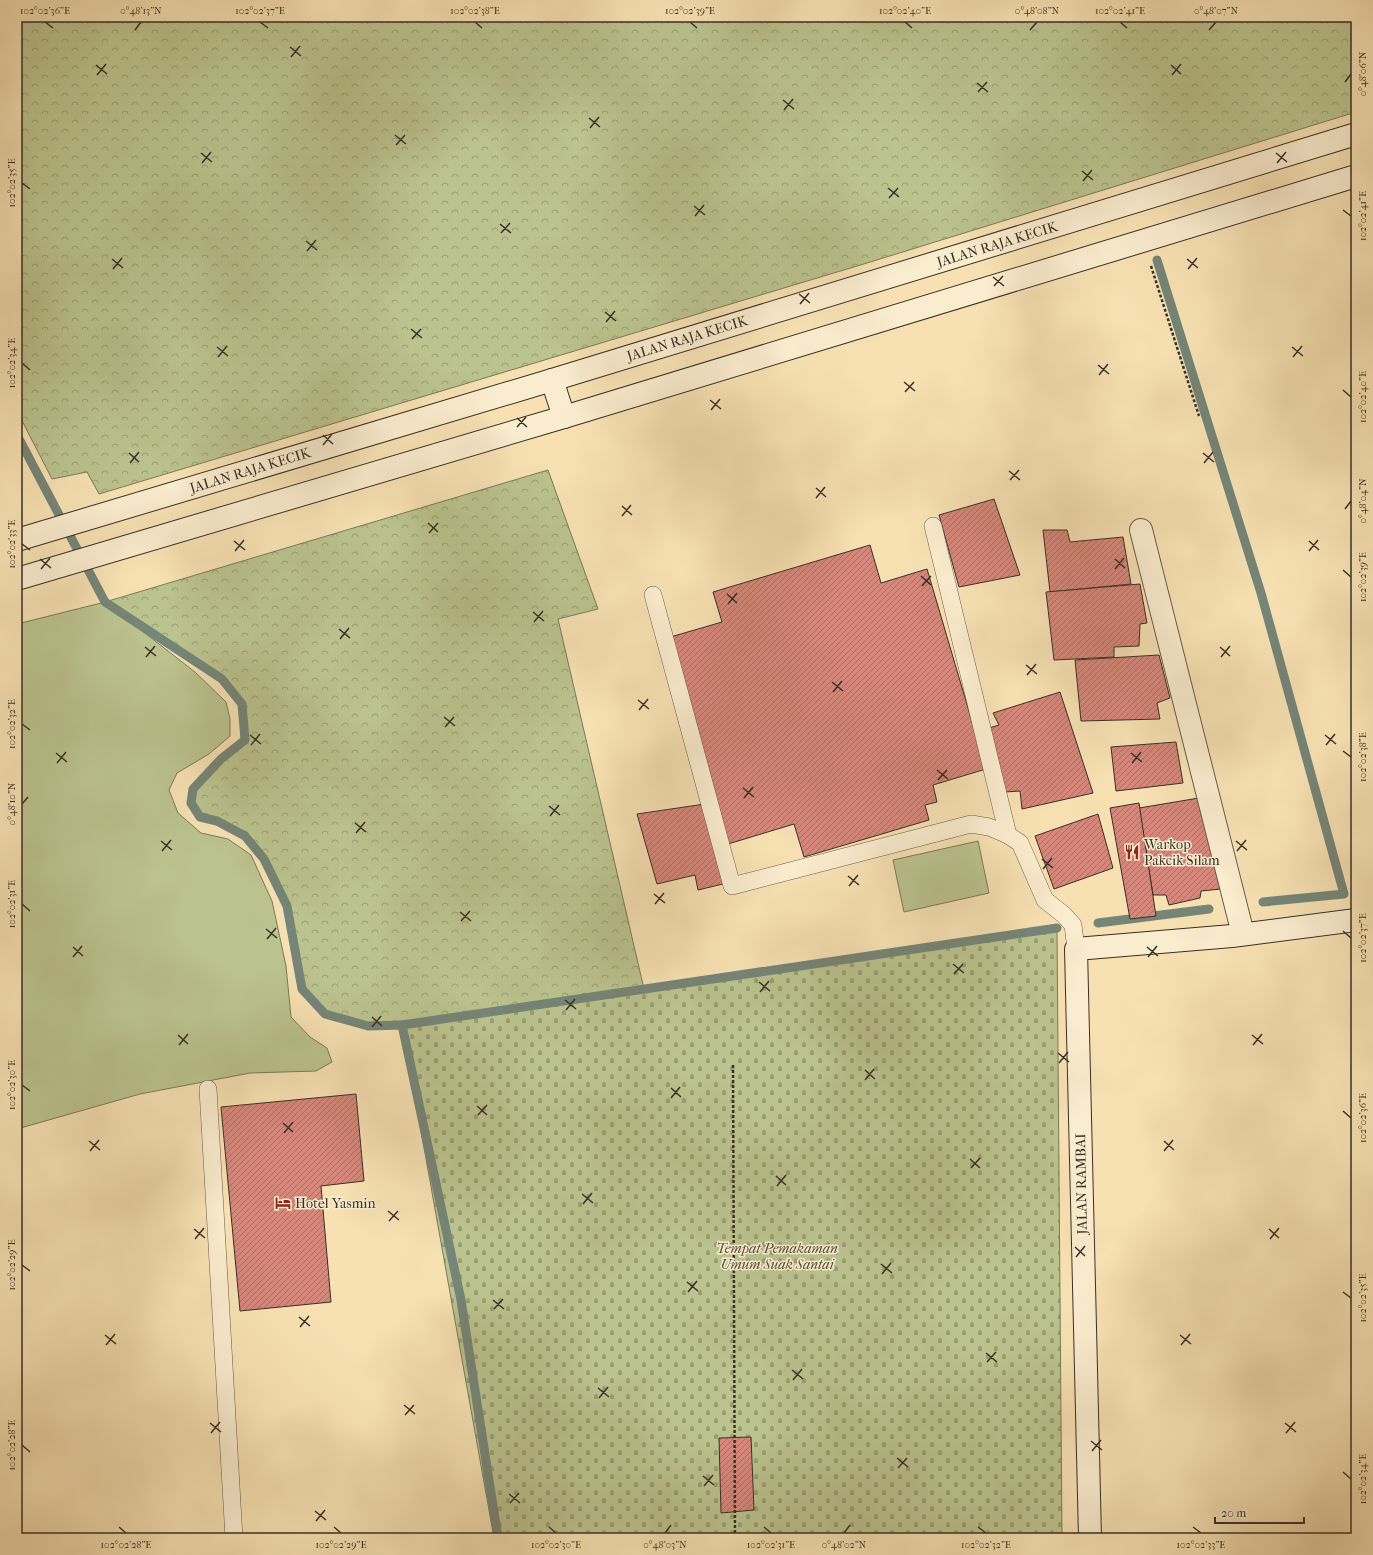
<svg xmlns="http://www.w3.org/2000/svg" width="1373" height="1555" font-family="'IM FELL French Canon',serif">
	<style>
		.green { fill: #bbc38e; stroke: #7a7a5a }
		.forest { fill: url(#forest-crowns); stroke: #7a7a5a }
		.cemetery { fill: url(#cemetery-stones); stroke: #7a7a5a }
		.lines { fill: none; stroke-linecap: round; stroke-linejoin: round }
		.stream { stroke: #758578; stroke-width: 9 }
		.building { fill: url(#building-hatch); stroke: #383026 }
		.lane-casing { stroke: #685c49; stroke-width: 18 }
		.street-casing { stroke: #685c49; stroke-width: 24 }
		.secondary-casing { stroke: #383026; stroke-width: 24 }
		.path { stroke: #383026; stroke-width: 2.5; stroke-dasharray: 3 2; stroke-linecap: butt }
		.lane { stroke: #faecce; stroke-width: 17 }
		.street { stroke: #faecce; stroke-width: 22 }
		.secondary { stroke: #faecce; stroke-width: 22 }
		.ticks { fill: none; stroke: #383026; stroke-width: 1.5 }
		.labels { text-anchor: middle; stroke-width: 3; stroke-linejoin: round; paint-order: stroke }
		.street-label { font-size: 14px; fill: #383026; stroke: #faecce }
		.poi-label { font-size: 14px; fill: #383026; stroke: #faecce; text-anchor: start }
		.park-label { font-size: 14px; font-style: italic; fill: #524d3b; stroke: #faecce }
		.neatline { fill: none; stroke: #383026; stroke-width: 1.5 }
		.ticks-label { font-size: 10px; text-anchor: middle; fill: #383026 }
	</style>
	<defs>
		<pattern id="forest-crowns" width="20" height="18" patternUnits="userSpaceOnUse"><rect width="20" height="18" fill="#bbc38e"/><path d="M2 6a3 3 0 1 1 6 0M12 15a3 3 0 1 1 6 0" fill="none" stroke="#999f74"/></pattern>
		<pattern id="cemetery-stones" width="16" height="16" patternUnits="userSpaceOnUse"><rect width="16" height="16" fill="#bbc38e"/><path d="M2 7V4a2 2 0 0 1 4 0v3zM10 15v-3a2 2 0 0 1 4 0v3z" fill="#999f74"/></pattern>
		<pattern id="building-hatch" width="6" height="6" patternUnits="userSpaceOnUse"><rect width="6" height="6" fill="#d5877b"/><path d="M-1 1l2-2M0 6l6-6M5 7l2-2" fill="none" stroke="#ae6f65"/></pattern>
	</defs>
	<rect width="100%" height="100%" fill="#f7e1b3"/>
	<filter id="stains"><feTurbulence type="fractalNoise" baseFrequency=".005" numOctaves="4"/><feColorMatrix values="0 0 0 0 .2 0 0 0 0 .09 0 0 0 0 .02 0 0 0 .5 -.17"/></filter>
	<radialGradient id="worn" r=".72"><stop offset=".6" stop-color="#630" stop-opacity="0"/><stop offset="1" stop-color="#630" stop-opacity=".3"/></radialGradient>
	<g class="green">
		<path d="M105,602L195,672L226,702L230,719V736L209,754L177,773L169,790L178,813L201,833L228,839L251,855L272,901L286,966L291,1017L310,1037L327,1048L332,1062L316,1071L250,1073L140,1094L17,1129V624Z"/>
		<path d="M978,841L989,893L904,912L893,860Z"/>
	</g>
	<g class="forest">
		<path d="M17,17H1356V112L867,263L99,494L87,472L52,479L17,411Z"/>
		<path d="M548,470L598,609L558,619L644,989L402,1025L368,1026L325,1014L306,994L287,906L264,859L245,836L217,821L200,817L191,803L193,789L221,759L245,740L242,703L222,679L105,602Z"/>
	</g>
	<path class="cemetery" d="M1057,928L1062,1538H494L402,1025Z"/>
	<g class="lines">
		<g class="stream">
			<path d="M1157,260L1261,593L1344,894L1263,902"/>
			<path d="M17,435L105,602L222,679L242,704L245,740L221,759L193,789L191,803L200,817L217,821L245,836L264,859L287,906L302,989L325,1014L368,1026L402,1025L461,1300L498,1538"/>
			<path d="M1098,923L1209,909"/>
			<path d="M402,1025L1057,928"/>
		</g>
	</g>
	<g class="building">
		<path d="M994,499L1020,575L959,587L939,515Z"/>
		<path d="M1043,530H1067L1070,542L1123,537L1131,584L1050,592Z"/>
		<path d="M870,545L881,583L927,569L986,769L933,785L937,802L925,805L929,820L804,857L794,824L728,844L667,638L722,622L713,592Z"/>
		<path d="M1140,584L1147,623L1140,624L1139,646L1114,647V657L1054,660L1046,592Z"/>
		<path d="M1159,655L1170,698L1157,703L1160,719L1081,721L1075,660Z"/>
		<path d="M1060,692L1093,793L1022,809L1020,791L1005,792L989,728L999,725L993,713Z"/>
		<path d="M1176,742L1183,783L1116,791L1111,747Z"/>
		<path d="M1205,797L1221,889L1201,891L1200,898L1169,905L1166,895H1153L1139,808Z"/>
		<path d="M1139,803L1156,916L1130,919L1110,808Z"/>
		<path d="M705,804L727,883L698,890L695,875L657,884L637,814Z"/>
		<path d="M1098,814L1113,868L1054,889L1035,836Z"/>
		<path d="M356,1094L364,1181L321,1186L331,1302L240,1311L221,1107Z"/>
		<path d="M751,1437L754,1510L721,1513L719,1438Z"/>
	</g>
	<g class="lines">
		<defs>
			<g id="lane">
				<path d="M933,526L1008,835"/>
				<path d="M653,595L732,886L971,824L989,827L1008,835L1020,843L1045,900L1064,915L1073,925L1076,949"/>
				<path d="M208,1089L234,1538"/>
			</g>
			<path id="street" d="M1141,530L1243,934"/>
			<g id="secondary">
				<path d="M552,380L564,417"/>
				<path d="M17,540L552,380L1356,134"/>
				<path d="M17,579L564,417L1356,176"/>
				<path d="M1090,1538L1076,949L1232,936L1356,920"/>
			</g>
		</defs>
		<use href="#lane" class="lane-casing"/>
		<use href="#street" class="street-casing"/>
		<use href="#secondary" class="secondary-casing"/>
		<g class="path">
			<path d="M1151,266L1199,416"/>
			<path d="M733,1065L735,1538"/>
		</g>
		<use href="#lane" class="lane"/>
		<use href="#street" class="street"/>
		<use href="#secondary" class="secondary"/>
	</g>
	<path class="ticks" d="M45,22L53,28M260,22L268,28M475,22L482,28M690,22L697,28M905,22L912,28M1120,22L1127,28M135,30L141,22M1030,30L1037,22M1209,30L1216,22M290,47L301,56M291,57L300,46M96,65L107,74M1171,65L1181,74M97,75L106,64M1172,75L1181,64M1345,82L1351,74M977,83L988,92M978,92L987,82M783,100L794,109M784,110L793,99M589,118L600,127M590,128L599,117M395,135L406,144M396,145L405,135M201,153L212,162M1276,153L1287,162M202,163L211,152M1277,163L1286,152M1082,171L1093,180M1083,181L1092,170M22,183L30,189M888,188L899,197M889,198L898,188M694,206L705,215M1343,210L1351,216M695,216L704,205M500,224L511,233M501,233L510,223M306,241L317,250M307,251L316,240M112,259L123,268M1187,259L1198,268M113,269L122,258M1188,269L1197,258M993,277L1004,286M994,286L1003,276M799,294L810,303M800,304L809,293M605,312L616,321M606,322L615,311M411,329L422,338M412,339L421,329M217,347L228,356M1292,347L1303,356M218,357L227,346M1293,357L1302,346M22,363L30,370M1098,365L1109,374M1099,375L1108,364M904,382L915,391M1343,390L1351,397M905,392L914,382M710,400L721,409M711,410L720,399M517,418L527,427M517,427L526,417M323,435L333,444M323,445L332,434M129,453L139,462M1203,453L1214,462M130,463L139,452M1204,463L1213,452M1009,471L1020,480M1010,480L1019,470M816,488L826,497M816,498L825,487M622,506L632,515M1345,509L1351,501M622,516L631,505M428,523L438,532M429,533L438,523M234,541L245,550M1309,541L1319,550M22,544L30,550M235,551L244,540M1309,551L1318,540M40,559L51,568M1115,559L1125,568M41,569L50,558M1115,569L1124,558M1343,570L1351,577M921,576L931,585M922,586L931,576M727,594L737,603M728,604L737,593M533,612L544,621M534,622L543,611M339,629L350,638M340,639L349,628M145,647L156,656M1220,647L1230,656M146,657L155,646M1221,657L1230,646M1026,665L1037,674M1027,675L1036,664M832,682L843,691M833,692L842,681M638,700L649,709M639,710L648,699M444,717L455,726M22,724L30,730M445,727L454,717M250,735L261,744M1325,735L1336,744M251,745L260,734M1326,745L1335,734M1343,751L1351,757M56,753L67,762M1131,753L1142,762M57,763L66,752M1132,763L1141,752M937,770L948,779M938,780L947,770M743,788L754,797M744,798L753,787M22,804L28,797M549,806L560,815M550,816L559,805M355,823L366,832M356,833L365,822M161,841L172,850M1236,841L1247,850M162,851L171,840M1237,851L1246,840M1042,859L1053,868M1043,869L1052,858M848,876L859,885M849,886L858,875M654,894L665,903M22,904L30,911M655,904L664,893M460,912L471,921M461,921L470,911M266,929L277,938M1343,931L1351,938M267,939L276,928M73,947L83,956M1147,947L1158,956M73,957L82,946M1148,957L1157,946M953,964L964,973M954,974L963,964M759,982L770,991M760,992L769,981M565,1000L576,1009M566,1010L575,999M372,1017L382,1026M372,1027L381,1016M178,1035L188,1044M1252,1035L1263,1044M179,1045L188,1034M1253,1045L1262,1034M1058,1053L1069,1062M1059,1063L1068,1052M865,1070L875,1079M865,1080L874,1069M22,1085L30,1091M671,1088L681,1097M671,1098L680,1087M477,1106L487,1115M1343,1111L1351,1118M478,1115L487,1105M283,1123L293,1132M284,1133L293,1122M89,1141L100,1150M1164,1141L1174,1150M90,1151L99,1140M1164,1151L1173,1140M970,1159L980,1168M971,1168L980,1158M776,1176L786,1185M777,1186L786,1175M582,1194L593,1203M583,1204L592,1193M388,1211L399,1220M389,1221L398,1211M194,1229L205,1238M1269,1229L1279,1238M195,1239L204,1228M1270,1239L1279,1228M1075,1247L1085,1256M1076,1257L1085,1246M881,1264L892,1273M22,1265L30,1271M882,1274L891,1263M687,1282L698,1291M688,1292L697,1281M1343,1292L1351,1298M493,1300L504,1309M494,1309L503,1299M299,1317L310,1326M300,1327L309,1316M105,1335L116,1344M1180,1335L1191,1344M106,1345L115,1334M1181,1345L1190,1334M986,1353L997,1362M987,1362L996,1352M792,1370L803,1379M793,1380L802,1369M598,1388L609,1397M599,1398L608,1387M404,1405L415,1414M405,1415L414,1405M210,1423L221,1432M1285,1423L1296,1432M211,1433L220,1422M1286,1433L1295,1422M1091,1441L1102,1450M22,1445L30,1452M1092,1451L1101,1440M897,1458L908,1467M898,1468L907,1458M1343,1472L1351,1479M703,1476L714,1485M704,1486L713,1475M509,1494L520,1503M510,1503L519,1493M315,1511L326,1520M316,1521L325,1510M119,1527L126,1533M334,1527L341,1533M549,1527L556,1533M764,1527L771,1533M978,1527L986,1533M1193,1527L1201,1533M665,1533L671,1525M844,1533L850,1525"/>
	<defs>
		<symbol id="restaurant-bare" viewBox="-9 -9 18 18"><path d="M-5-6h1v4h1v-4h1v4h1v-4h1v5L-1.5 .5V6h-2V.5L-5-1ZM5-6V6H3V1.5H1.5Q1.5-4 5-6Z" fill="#8f2418" stroke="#faecce" stroke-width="2.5" paint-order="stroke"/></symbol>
		<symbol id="hotel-bare" viewBox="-9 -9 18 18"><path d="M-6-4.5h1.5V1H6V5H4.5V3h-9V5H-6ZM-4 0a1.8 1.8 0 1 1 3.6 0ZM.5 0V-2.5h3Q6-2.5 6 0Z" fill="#8f2418" stroke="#faecce" stroke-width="2.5" paint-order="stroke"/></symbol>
	</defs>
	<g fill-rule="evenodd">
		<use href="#restaurant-bare" x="1121" y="841" width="22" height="22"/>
		<use href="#hotel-bare" x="272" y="1192" width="22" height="22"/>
	</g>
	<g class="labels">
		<g class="street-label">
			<text transform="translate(997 244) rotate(-17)" y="5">JALAN RAJA KECIK</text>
			<text transform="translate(687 338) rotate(-17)" y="5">JALAN RAJA KECIK</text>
			<text transform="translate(250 470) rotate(-17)" y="5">JALAN RAJA KECIK</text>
			<text transform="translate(1081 1184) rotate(-91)" y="5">JALAN RAMBAI</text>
		</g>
		<g class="poi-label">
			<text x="1144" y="849">Warkop<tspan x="1144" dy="16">Pakcik Silam</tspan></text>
			<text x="295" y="1208">Hotel Yasmin</text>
		</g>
		<g class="park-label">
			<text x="777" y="1253">Tempat Pemakaman<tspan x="777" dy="16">Umum Suak Santai</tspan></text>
		</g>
	</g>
	<rect width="1373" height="1555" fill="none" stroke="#f7e1b3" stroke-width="44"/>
	<path d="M1215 1517v6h89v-6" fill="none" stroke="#383026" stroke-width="2"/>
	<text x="1221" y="1517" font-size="12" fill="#383026" stroke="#faecce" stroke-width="3" paint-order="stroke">20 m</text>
	<rect x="22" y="22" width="1329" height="1511" class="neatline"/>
	<g class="ticks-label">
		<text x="45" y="14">102°02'36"E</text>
		<text x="141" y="14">0°48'13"N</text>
		<text x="260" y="14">102°02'37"E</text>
		<text x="475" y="14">102°02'38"E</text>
		<text x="690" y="14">102°02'39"E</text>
		<text x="905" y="14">102°02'40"E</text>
		<text x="1037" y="14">0°48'08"N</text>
		<text x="1120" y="14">102°02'41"E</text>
		<text x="1216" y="14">0°48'07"N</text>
		<text transform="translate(1362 74) rotate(-90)" y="4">0°48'06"N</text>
		<text transform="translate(11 183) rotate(-90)" y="4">102°02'35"E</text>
		<text transform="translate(1362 216) rotate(-90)" y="4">102°02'41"E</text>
		<text transform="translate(11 363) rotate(-90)" y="4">102°02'34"E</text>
		<text transform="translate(1362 397) rotate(-90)" y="4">102°02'40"E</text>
		<text transform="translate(1362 501) rotate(-90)" y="4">0°48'04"N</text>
		<text transform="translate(11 544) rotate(-90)" y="4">102°02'33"E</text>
		<text transform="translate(1362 577) rotate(-90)" y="4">102°02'39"E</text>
		<text transform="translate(11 724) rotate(-90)" y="4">102°02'32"E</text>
		<text transform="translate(1362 757) rotate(-90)" y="4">102°02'38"E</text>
		<text transform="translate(11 804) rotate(-90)" y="4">0°48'10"N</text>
		<text transform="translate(11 904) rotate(-90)" y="4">102°02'31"E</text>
		<text transform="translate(1362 938) rotate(-90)" y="4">102°02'37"E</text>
		<text transform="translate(11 1085) rotate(-90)" y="4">102°02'30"E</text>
		<text transform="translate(1362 1118) rotate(-90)" y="4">102°02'36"E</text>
		<text transform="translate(11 1265) rotate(-90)" y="4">102°02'29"E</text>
		<text transform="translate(1362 1298) rotate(-90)" y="4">102°02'35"E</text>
		<text transform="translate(11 1445) rotate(-90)" y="4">102°02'28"E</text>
		<text transform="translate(1362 1479) rotate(-90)" y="4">102°02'34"E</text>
		<text x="126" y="1548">102°02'28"E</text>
		<text x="341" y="1548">102°02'29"E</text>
		<text x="556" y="1548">102°02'30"E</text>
		<text x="665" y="1548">0°48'03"N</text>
		<text x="771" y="1548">102°02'31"E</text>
		<text x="844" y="1548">0°48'02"N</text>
		<text x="986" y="1548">102°02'32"E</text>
		<text x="1201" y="1548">102°02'33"E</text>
	</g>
	<rect width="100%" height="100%" filter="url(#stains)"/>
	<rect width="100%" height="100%" fill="url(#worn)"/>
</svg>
